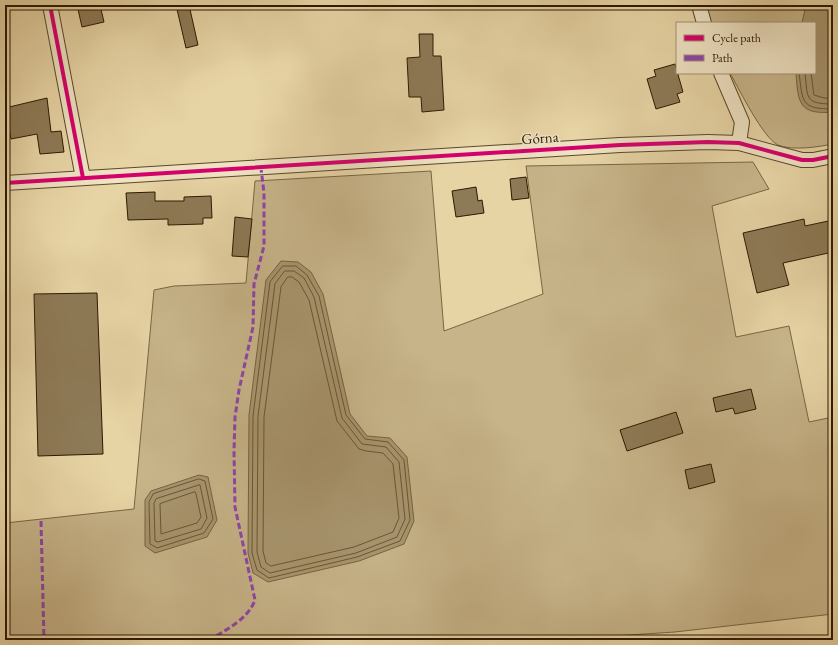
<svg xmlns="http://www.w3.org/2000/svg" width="838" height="645" font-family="'EB Garamond',serif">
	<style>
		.green { fill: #c7b489; stroke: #796644 }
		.water { fill: #a7946d; stroke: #756341 }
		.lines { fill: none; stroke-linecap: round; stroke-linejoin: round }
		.shore { stroke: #695636; stroke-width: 1 }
		.building { fill: #8d7a56; stroke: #2b1900 }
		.minor-casing { stroke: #5a4829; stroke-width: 16 }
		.minor { stroke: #efe3c4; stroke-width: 14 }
		.quiet { stroke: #8e44ad; stroke-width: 3; stroke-dasharray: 6 3; stroke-linecap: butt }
		.cycleway-casing { stroke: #efe3c4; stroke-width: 6 }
		.cycleway { stroke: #d6006c; stroke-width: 4 }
		.labels { text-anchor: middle; stroke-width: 3; stroke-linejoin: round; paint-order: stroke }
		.street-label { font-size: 15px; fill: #2b1900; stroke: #efe3c4 }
	</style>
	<rect width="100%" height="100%" fill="#e7d4a5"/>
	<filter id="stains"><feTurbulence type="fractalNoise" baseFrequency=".005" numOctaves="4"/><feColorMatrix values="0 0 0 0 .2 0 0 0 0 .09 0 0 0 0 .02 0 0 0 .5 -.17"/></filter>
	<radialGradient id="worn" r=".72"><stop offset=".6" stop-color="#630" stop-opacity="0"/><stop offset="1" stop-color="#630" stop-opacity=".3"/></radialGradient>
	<g class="green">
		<path d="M705,5H833V144C818,147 792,151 778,145C763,138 739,89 730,73H815V23H711Z"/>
		<path d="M753,162L769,189L712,206L736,337L789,326L809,422L833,417V614L675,632L552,640H5V523L134,509L154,290L174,286L246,283L255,181L431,171L444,331L543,294L526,166Z"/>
	</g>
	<g class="water">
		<path d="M806,5H833V112C799,115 798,103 796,73H815V23H802Z"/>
		<path d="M281,261L298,262L311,272L323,294L350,414L367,436L390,438L407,457L414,521L404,544L359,561L268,582L253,573L248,553L249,415L266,280Z"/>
		<path d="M199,475L208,477L217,520L207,537L155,553L145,546V500L151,491Z"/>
	</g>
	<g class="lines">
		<g class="shore">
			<path d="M799,73C803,102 800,109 833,109"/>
			<path d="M805,73C808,98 804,104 833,104"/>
			<path d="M811,73L814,95L824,98H833"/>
			<path d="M283,266H296L307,275L319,296L346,415L365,439L388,442L404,460L410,520L400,541L357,557L269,578L257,570L252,553L253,416L270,282Z"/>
			<path d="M285,271H294L304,278L314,297L342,418L362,444L386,447L399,462L405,519L397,537L356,553L270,573L261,567L257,552L258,416L275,284Z"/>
			<path d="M288,277H292L299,282L309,300L337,421L359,449L366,451L383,453L393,464L399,518L393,532L354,547L271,566L266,563L263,551L264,417L281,287Z"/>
			<path d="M199,479L205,481L213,519L204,533L157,548L150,544L149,502L153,494Z"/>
			<path d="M200,485L207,518L201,529L158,542L155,541L154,503L156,499Z"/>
			<path d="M195,492L196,494L201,517L197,523L161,534L160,504Z"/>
		</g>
	</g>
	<g class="building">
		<path d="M77,5H100L104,22L82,27Z"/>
		<path d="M176,5H189L198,45L186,48Z"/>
		<path d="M419,34H433V56H441L444,110L422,112L421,97H409L407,58L420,57Z"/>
		<path d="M675,64L683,92L677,94L680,102L656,109L647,79L656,76L654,70Z"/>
		<path d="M47,98L51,132L61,131L64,152L40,154L37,134L11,139L5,108Z"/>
		<path d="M526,177L529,198L512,200L510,179Z"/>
		<path d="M476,187L478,201L482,200L484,213L456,217L452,191Z"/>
		<path d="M155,192V201H184V197L211,196L212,218H203V224L168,225V219L128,220L126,193Z"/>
		<path d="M235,217L252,219L248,257L232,256Z"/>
		<path d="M804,219L805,226L833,220V252L783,263L789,285L757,293L743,233Z"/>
		<path d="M97,293L103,454L38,456L34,294Z"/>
		<path d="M751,389L756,409L735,414L733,408L716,412L713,398Z"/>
		<path d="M676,412L683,433L627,451L620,430Z"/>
		<path d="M711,464L715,482L689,489L685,470Z"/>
	</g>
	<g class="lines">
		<defs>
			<g id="minor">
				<path d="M50,5L83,178"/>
				<path d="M699,5L704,23"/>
				<path d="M721,73L742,122L739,143"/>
				<path d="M5,183L620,145L708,142L739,143L802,160H813L833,156"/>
			</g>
		</defs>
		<use href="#minor" class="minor-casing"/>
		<use href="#minor" class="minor"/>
		<g class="quiet">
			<path d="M41,521L44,640"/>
			<path d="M209,640C226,630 248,619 255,600L235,507L234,452L235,417L239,390L253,327L254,284L264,246V193L261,168"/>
		</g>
		<defs>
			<g id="cycleway">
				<path d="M50,5L83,178"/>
				<path d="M5,183L620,145L708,142L739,143L802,160H813L833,156"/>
			</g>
		</defs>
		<use href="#cycleway" class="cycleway-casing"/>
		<use href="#cycleway" class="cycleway"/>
	</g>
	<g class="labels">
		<g class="street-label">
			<text transform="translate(540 138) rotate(-4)" y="5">Górna</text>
		</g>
	</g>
	<rect width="838" height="645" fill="none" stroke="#e7d4a5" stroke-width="20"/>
	<rect x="6" y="6" width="826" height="633" fill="none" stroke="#2b1900" stroke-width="2"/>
	<rect x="10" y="10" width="818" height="625" fill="none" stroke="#2b1900"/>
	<rect x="676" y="22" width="140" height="52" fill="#efe3c4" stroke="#a19276"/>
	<rect x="684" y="35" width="20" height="6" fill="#d6006c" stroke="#a19276"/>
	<text x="712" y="42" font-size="12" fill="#2b1900">Cycle path</text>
	<rect x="684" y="55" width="20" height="6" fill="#8e44ad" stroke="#a19276"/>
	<text x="712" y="62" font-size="12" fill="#2b1900">Path</text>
	<rect width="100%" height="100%" filter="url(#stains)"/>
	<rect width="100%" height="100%" fill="url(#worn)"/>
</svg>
